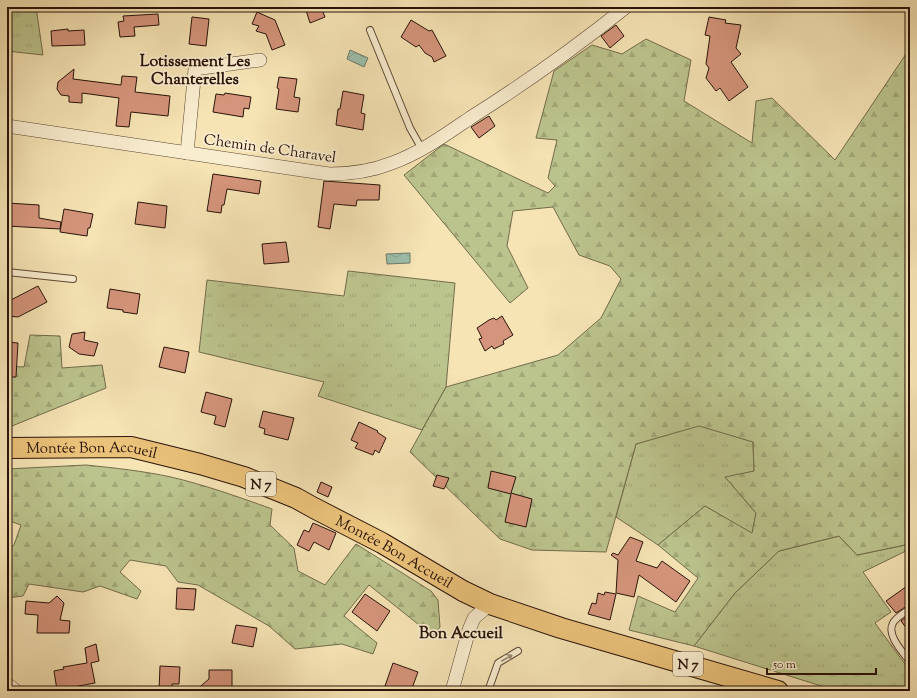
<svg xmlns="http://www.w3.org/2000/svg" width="917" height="698" font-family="'Sorts Mill Goudy',serif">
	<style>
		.grass { fill: url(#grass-tufts); stroke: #726c4b }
		.forest { fill: url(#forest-firs); stroke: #726c4b }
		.water { fill: url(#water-waves); stroke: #6f7a6b }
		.building { fill: #d5957c; stroke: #291309 }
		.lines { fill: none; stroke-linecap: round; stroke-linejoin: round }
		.service-casing { stroke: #5c4734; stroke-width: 8 }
		.minor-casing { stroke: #5c4734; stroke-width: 14 }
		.primary-casing { stroke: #291309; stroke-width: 22 }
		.service { stroke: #f9edcf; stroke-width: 6 }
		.minor { stroke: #f9edcf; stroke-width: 13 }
		.primary { stroke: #ebc27a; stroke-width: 20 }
		.oneway { stroke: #9b8b76 }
		.labels { text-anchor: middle; stroke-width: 3.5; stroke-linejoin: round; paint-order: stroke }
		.shield { fill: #f9edcf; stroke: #675444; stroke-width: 1 }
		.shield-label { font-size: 14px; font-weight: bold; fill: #291309 }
		.street-label { font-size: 15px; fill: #291309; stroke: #f9edcf }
		.neighbourhood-label { font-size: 16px; font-weight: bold; fill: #291309; stroke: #f9edcf }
	</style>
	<defs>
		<pattern id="grass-tufts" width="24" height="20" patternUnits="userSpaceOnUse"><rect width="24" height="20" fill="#bcc48d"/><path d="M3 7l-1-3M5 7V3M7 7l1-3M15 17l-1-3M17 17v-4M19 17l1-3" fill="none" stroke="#a2a878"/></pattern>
		<pattern id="forest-firs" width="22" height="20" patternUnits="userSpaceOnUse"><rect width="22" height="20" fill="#bcc48d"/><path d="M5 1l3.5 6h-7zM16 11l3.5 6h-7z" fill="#a2a878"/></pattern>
		<pattern id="water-waves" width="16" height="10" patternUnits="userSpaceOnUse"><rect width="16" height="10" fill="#9dbfac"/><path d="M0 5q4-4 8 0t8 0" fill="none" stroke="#87a393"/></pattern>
	</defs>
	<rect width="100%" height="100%" fill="#f6e4b5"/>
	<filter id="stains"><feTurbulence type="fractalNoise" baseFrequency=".005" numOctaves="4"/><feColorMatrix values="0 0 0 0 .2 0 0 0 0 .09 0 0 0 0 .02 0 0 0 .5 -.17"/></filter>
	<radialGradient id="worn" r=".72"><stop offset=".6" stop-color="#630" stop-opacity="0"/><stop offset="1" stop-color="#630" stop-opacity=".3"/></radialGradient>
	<g class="grass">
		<path d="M7,7H36L43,55L7,51Z"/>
		<path d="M348,271L455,283L446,387L422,430L318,396L324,382L199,352L207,280L344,296Z"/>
		<path d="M699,425L753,442L754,471L726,478L756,513L752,534L705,506L658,545L616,517L636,444Z"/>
		<path d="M839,536L857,555L910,544V549L863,572L891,612L875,623L905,664L910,691H837L694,646L735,593L779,551Z"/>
	</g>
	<g class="forest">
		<path d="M646,39L691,60L684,101L752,143L756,101L772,98L835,160L908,51L910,52V544L857,555L839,536L779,551L735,593L694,646L629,630L638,596L675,612L698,578L658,545L705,506L752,533L756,513L725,477L754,471L753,442L699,426L636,444L606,552L532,550L500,539L410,452L446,387L558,355L601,318L621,279L610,266L579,255L553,207L513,211L507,246L528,288L510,303L404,175L444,144L548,193L555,186L548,178L557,140L536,138L554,71L592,45L622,54Z"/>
		<path d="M30,335L60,336L62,368L102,365L106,388L7,428V366L24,367Z"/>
		<path d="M86,465C115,468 143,471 171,477C205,485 239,497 272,509L270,525L294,548L298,571L325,585L356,544L431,591L438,600L440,627L433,636L369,585L344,616L377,643L373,654L342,644L295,649L269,626L198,585L178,582L166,566L130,560L120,572L141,591L137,599L100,586L83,592L29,584L23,596L7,598V551L14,545L21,525L7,520V469Z"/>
	</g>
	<g class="water">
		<path d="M350,50L368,58L364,67L347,59Z"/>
		<path d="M410,253V263L387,264L386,254Z"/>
	</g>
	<g class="building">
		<path d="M305,7H321L325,17L310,23Z"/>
		<path d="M257,12L275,20L285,45L272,50L266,34L256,31L259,26L252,24Z"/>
		<path d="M158,14L159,25L134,27L135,36L120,37L118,22L124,21L123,16Z"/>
		<path d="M192,17L209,19L206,46L189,44Z"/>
		<path d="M709,17L726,20L725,23L741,25L736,48L741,54L731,62L748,87L729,101L720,88L716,91L706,78L709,68L706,64L710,36L705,35Z"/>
		<path d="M411,20L429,31L432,30L446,56L434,62L432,57L425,53L419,45L416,47L401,37Z"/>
		<path d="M616,25L624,36L610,48L601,36Z"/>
		<path d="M68,29V31L84,30L85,45L52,46L51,31Z"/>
		<path d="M74,69L73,79L121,85L122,76L137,77L135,92L170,96L168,116L131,112L129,127L116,126L119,98L82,93V103L69,102V96L61,95L57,89L58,82Z"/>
		<path d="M279,77L297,79L294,97L300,98L298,112L276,109L279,89L277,88Z"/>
		<path d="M343,91L364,95L361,113L365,114L363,130L336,125L338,109H340Z"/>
		<path d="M225,93L251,97L249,109L244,108L243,117L213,112L216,94L224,95Z"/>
		<path d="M489,116L495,126L479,138L471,127Z"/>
		<path d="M213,174L261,181L259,194L227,189L224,205H222L221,213L207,211Z"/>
		<path d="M324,181L380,185L379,200H357L356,206L334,204L330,229L318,227Z"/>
		<path d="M138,202L167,206L165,228L135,224Z"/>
		<path d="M7,203L39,205V218L61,222L60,229L7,226Z"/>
		<path d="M64,209L93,214L90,228H88L87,236L60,232Z"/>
		<path d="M286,242L289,262L264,264L262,244Z"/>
		<path d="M38,286L47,302L18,317L7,316V302Z"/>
		<path d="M110,289L140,294L137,314L123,312V310L107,308Z"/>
		<path d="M502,316L513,335L503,341L504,344L494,349L492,346L485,351L479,339L482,338L477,328L489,320L494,318L496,320Z"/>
		<path d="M85,332L84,340L98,343L94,356L79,354L69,347L72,334Z"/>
		<path d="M7,342L18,343L16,377H7Z"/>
		<path d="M164,347L189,352L185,373L159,367Z"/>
		<path d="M206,392L232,399L225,427L214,424L216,416L201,412Z"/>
		<path d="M263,411L294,418L288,440L264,434L265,429L259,427Z"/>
		<path d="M359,422L378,431L377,432L386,438L379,453L375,450L373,455L355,448L358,443L351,440Z"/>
		<path d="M491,471L516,477L511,493L532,499L526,527L505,522L511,494L488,488Z"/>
		<path d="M437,475L449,478L444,489L433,486Z"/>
		<path d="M321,482L332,487L328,497L317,492Z"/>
		<path d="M313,523L336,533L329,550L314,542L309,551L297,545L304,530L309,532Z"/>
		<path d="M630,537L643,542L636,561L657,568L662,561L690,581L676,602L639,575L634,597L616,593L618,560L611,555L613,553L618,555Z"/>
		<path d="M910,584V604L896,613L886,601Z"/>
		<path d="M177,588L196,589L194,610L176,609Z"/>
		<path d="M605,592L616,594L610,620L588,614L592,603L596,604L598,593L604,595Z"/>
		<path d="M365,594L390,611L377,631L352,612Z"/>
		<path d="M57,596L64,603L60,620L70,621L69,633H37L38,615L25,614L26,601L49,603Z"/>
		<path d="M910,614V633L901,621Z"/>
		<path d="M236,625L257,628L253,647L232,643Z"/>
		<path d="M96,644L99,661L91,663L95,683L57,690L54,671L64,669L63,667L87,663L85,648Z"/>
		<path d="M393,663L418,672L411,691H400L385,686Z"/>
		<path d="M160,666L180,667L179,684H172V691H159Z"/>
		<path d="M209,670H232V691H195L209,679Z"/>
	</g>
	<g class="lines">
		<defs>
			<g id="service">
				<path d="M370,30L410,128L422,149"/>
				<path d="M7,272L73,279"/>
				<path d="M910,608C905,613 896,617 893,623C886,635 903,652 910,662"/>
				<path d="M488,691L498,663L518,651"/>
			</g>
			<g id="minor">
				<path d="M7,126L329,174C350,174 372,171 392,163C420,153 445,135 470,118C524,84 576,47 626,7"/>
				<path d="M187,153L195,69L260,60"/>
				<path d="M7,684L16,691"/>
				<path d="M452,691L469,630L474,618L490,604"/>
			</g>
			<g id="primary">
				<path id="s1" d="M7,448L131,447L200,464L244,477L296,498L314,508L382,543L463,591L490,604L561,628L778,691"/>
			</g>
		</defs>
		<use href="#service" class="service-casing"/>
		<use href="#minor" class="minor-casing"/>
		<use href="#primary" class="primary-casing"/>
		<use href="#service" class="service"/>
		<use href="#minor" class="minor"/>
		<use href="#primary" class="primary"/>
	</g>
	<defs><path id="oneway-shaft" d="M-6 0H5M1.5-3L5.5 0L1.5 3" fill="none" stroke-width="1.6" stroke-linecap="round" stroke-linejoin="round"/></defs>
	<use class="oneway" href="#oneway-shaft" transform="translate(507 658) rotate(-30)"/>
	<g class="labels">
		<g class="shield">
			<rect x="246" y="472" width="30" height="24" rx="3"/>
			<rect x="673" y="652" width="30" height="24" rx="3"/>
		</g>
		<g class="shield-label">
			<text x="261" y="489">N 7</text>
			<text x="688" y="669">N 7</text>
		</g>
		<g class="street-label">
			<text transform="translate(270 148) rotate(8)" y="5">Chemin de Charavel</text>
			<text dy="5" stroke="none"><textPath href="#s1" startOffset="85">Montée Bon Accueil</textPath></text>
			<text dy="5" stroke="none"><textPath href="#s1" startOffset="409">Montée Bon Accueil</textPath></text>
		</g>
		<g class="neighbourhood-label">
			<text x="195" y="66">Lotissement Les<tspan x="195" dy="18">Chanterelles</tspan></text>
			<text x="461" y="638">Bon Accueil</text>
		</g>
	</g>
	<rect width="917" height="698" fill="none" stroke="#f6e4b5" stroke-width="24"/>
	<rect x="8" y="8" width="901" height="682" fill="none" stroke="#291309" stroke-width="2"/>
	<rect x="12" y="12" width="893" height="674" fill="none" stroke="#291309"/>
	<path d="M767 668v6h109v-6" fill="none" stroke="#291309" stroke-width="2"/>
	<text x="773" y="668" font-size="12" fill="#291309" stroke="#f9edcf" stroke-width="3" paint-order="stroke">50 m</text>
	<rect width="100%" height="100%" filter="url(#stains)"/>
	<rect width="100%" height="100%" fill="url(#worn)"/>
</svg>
